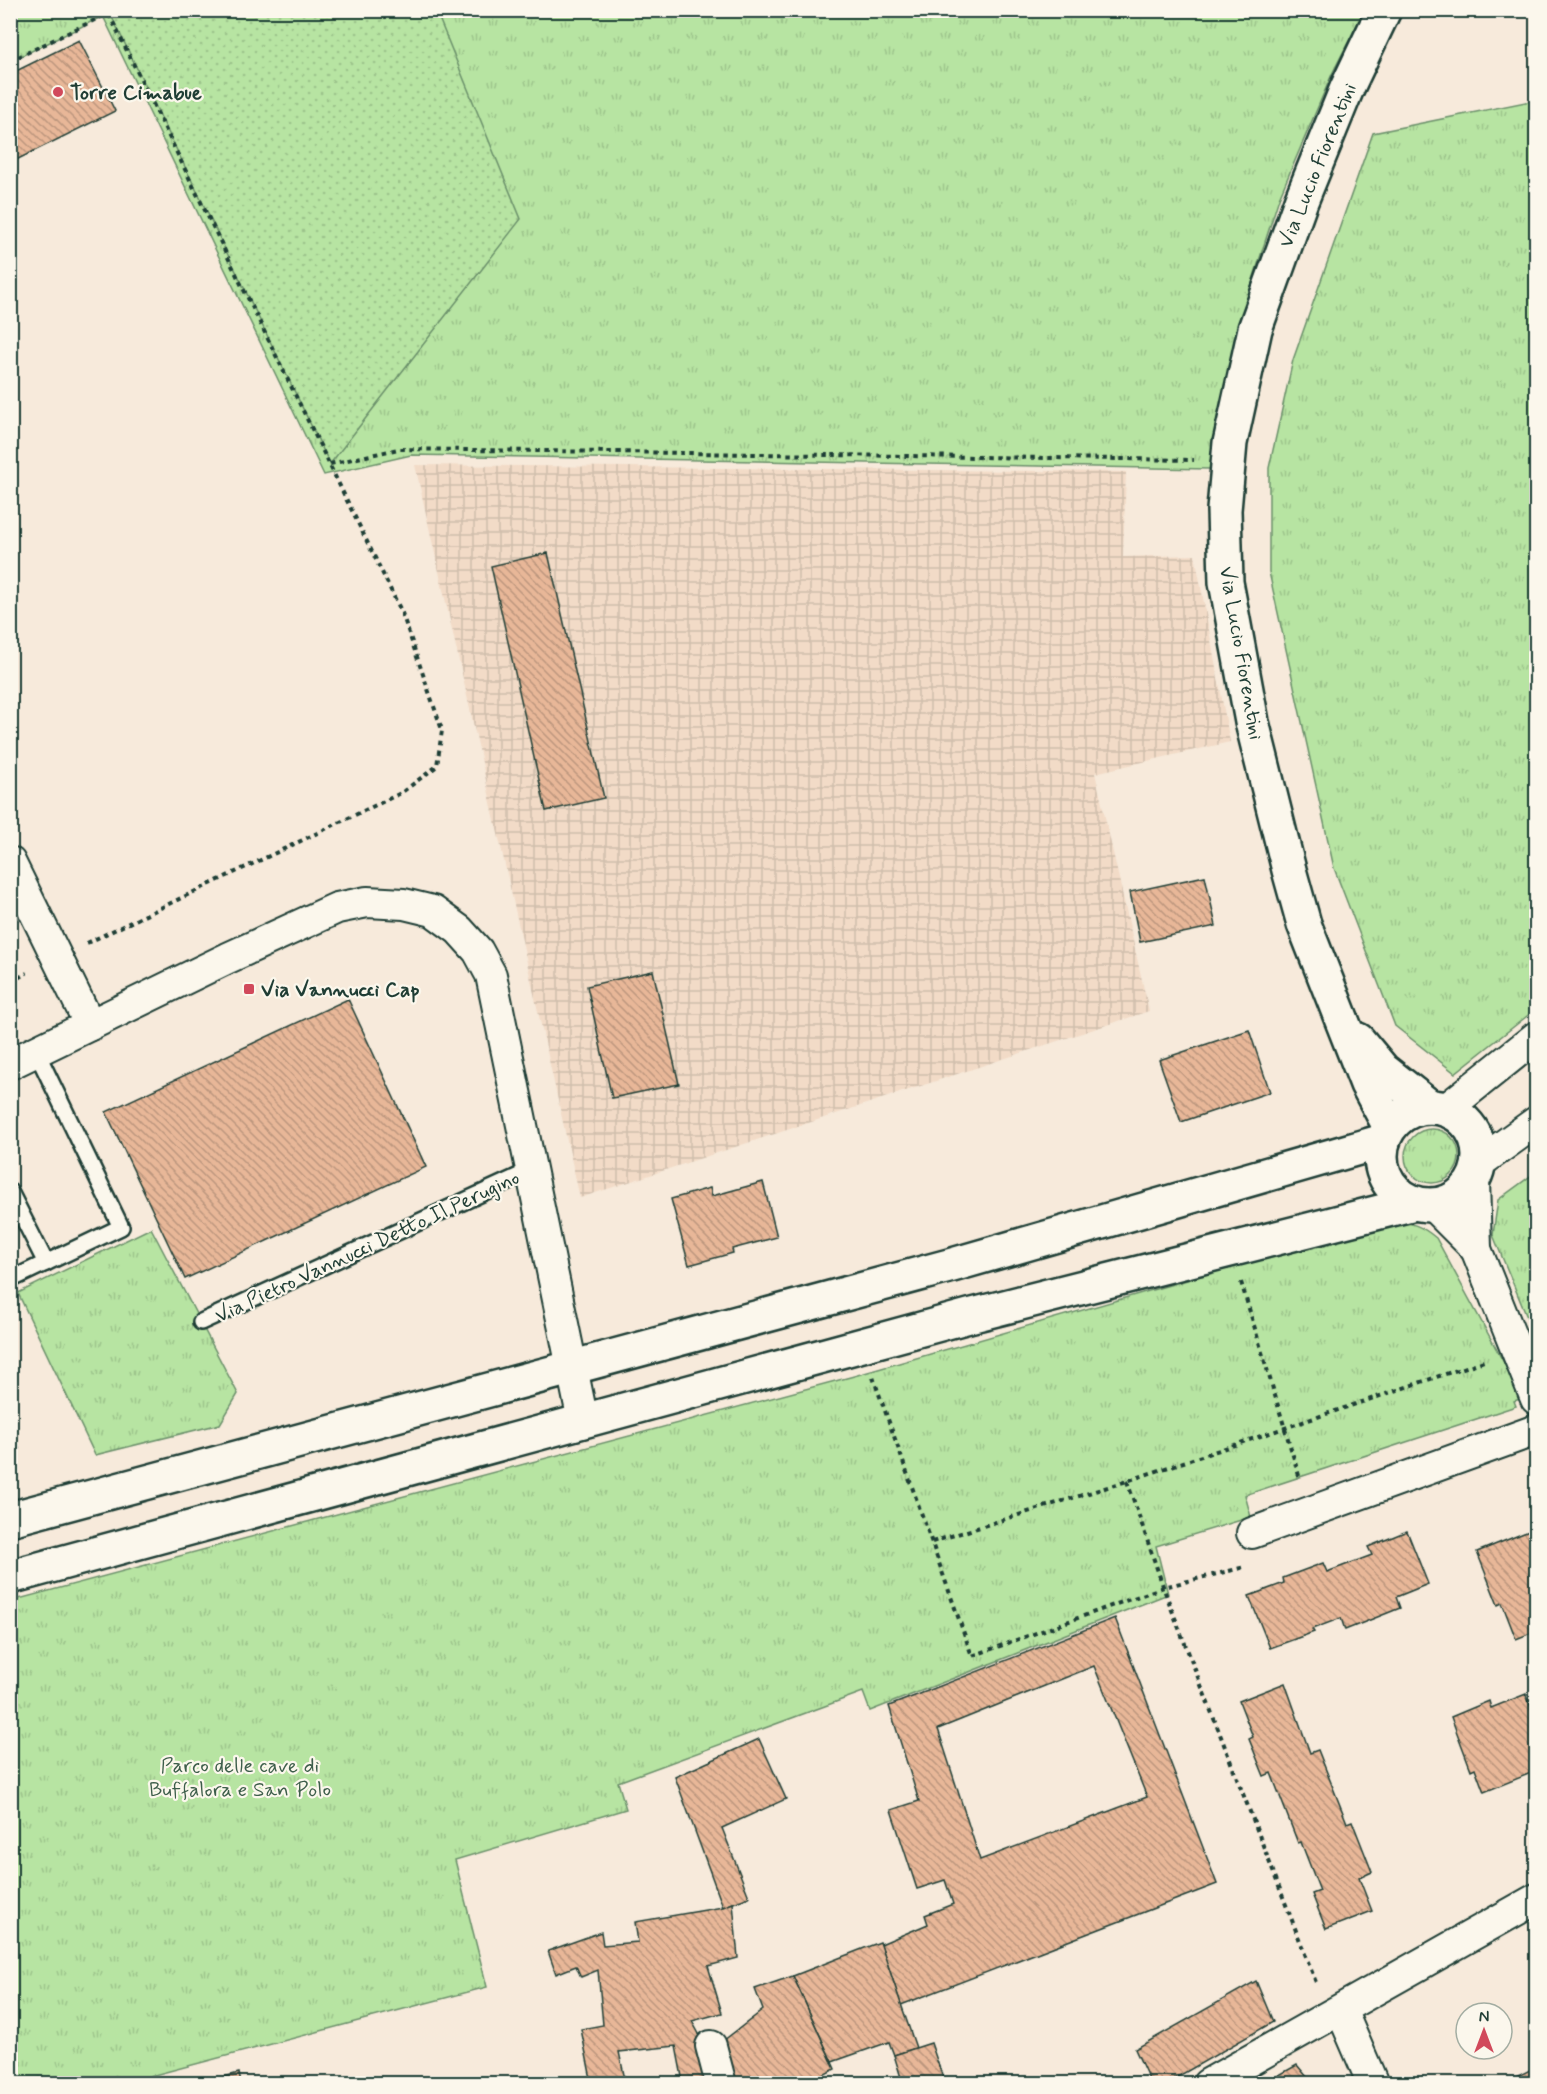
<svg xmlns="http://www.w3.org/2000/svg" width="1547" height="2094" font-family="Mynerve,sans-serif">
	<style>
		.industrial { fill: url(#industrial-grid) }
		.grass { fill: url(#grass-tufts); stroke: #6b906b; stroke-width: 1.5 }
		.garden { fill: url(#garden-dots); stroke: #6b906b; stroke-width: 1.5 }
		.building { fill: url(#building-back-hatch); stroke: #1f3d34; stroke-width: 1.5; fill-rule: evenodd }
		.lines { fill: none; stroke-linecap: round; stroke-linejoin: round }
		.lane-casing { stroke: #1f3d34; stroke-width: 20 }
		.street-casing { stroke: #1f3d34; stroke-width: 34 }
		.secondary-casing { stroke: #1f3d34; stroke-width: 38 }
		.path { stroke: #1f3d34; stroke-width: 4; stroke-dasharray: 4.5 4.5; stroke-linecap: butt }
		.lane { stroke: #fbf7ec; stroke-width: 15 }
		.street { stroke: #fbf7ec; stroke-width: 30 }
		.secondary { stroke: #fbf7ec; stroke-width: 33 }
		.poi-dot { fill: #d1495b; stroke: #fbf7ec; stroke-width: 2 }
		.labels { text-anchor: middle; stroke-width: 4.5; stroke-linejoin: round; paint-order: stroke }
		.poi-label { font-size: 21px; font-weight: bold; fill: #1f3d34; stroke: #fbf7ec; text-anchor: start }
		.street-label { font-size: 21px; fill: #1f3d34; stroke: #fbf7ec }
		.park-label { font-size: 21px; fill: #3d5e4a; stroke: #fbf7ec }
	</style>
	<defs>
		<pattern id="industrial-grid" width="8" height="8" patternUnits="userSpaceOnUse" patternTransform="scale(1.5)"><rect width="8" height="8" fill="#f2dbc7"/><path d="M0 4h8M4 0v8" fill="none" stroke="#cfbdac"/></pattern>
		<pattern id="grass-tufts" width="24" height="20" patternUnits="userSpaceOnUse" patternTransform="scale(1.5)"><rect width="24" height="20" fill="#b7e4a2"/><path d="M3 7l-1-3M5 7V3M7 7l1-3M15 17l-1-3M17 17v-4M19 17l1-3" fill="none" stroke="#9dc48c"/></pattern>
		<pattern id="garden-dots" width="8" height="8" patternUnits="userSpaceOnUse" patternTransform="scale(1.5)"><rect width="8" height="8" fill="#b7e4a2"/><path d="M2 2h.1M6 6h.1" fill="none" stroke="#9dc48c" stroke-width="1.8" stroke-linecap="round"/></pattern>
		<pattern id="building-back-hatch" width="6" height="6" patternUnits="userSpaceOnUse" patternTransform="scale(1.5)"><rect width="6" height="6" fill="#e8b798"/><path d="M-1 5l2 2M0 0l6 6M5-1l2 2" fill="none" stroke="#bb967d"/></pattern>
	</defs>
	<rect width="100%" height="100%" fill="#f7eadb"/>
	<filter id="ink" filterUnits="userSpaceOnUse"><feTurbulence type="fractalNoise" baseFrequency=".0167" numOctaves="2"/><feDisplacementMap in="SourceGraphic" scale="12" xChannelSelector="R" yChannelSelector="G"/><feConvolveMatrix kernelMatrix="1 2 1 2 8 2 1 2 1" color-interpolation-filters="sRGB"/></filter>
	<g filter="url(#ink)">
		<path class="industrial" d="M415,465L1126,472L1123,557L1195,555L1230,742L1095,773L1149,1011L580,1198Z"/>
		<g class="grass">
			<path d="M10,11H1364L1332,74L1279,198L1238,327L1210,469L411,455L324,475L103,16L11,61Z"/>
			<path d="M1536,100V1009L1455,1073L1395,1026L1334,868L1269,572V468L1293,360L1373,133Z"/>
			<circle cx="1432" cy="1156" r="27"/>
			<path d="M1536,1172V1339L1493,1235L1498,1200Z"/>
			<path d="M1392,1221C1411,1222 1422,1226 1436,1238L1523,1398L1514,1401L1516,1406L1245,1495L1251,1517L1156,1546L1168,1594L870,1711L863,1692L618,1782L626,1809L455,1860L487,1987L124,2083L11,2084V1601L854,1376Z"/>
			<path d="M151,1228L238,1394L220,1424L95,1455L18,1293Z"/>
		</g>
		<path class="garden" d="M109,11H436L521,219L330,464Z"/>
		<g class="building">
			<path d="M79,40L115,111L10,163V74Z"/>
			<path d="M548,553L604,798L546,811L491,566Z"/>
			<path d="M1205,876L1216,926L1140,942L1130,892Z"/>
			<path d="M653,971L679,1084L612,1098L587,986Z"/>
			<path d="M348,999L426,1167L185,1279L106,1112Z"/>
			<path d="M1249,1030L1270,1092L1181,1122L1159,1060Z"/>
			<path d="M763,1182L777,1237L732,1249L733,1253L689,1265L671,1199L710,1188L712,1196Z"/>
			<path d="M10,1433L19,1449L10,1453Z"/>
			<path d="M1534,1529L1536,1535V1631L1516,1639L1502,1603L1498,1605L1477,1552Z"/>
			<path d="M1407,1531L1428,1584L1396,1597L1400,1608L1345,1630L1341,1618L1312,1629L1314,1632L1270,1648L1249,1596L1284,1583L1283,1578L1323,1563L1327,1572L1372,1555L1368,1547Z"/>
			<path d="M1115,1618L1217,1884L901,2005L881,1944L928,1924L925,1915L953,1904L945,1880L917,1889L891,1810L919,1801L889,1706ZM1094,1666L1147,1797L980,1860L938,1729Z"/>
			<path d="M1285,1683L1310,1753L1318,1750L1347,1823L1352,1821L1372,1872L1359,1878L1372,1911L1326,1929L1312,1894L1320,1891L1301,1842L1298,1843L1271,1773L1264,1776L1249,1739L1253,1737L1239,1701Z"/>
			<path d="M1526,1694L1536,1721V1771L1484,1792L1475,1768L1471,1770L1451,1717L1489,1701L1491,1708Z"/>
			<path d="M759,1739L786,1799L722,1828L749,1897L723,1907L675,1777Z"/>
			<path d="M733,1903L738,1958L708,1966L722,2013L692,2021L699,2034L710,2079L683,2082L676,2046L619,2052L626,2084H592L581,2029L603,2025L598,1970L581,1977L576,1966L556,1974L548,1951L601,1932L603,1945L638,1942L635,1922L723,1907Z"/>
			<path d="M880,1942L916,2048L894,2055L889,2042L832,2062L793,1976Z"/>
			<path d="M793,1976L835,2069L806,2084H730L719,2044L763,2010L755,1989Z"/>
			<path d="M1256,1981L1273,2022L1165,2084H1151L1135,2049Z"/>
			<path d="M931,2043L945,2084H903L894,2055Z"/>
			<path d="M1297,2065L1313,2084H1263Z"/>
			<path d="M1536,2067V2084H1502Z"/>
			<path d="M239,2073L241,2084H197Z"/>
			<path d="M1055,2078L1058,2084H1042Z"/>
		</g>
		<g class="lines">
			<defs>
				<g id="lane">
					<path d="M10,1192L46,1263"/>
					<path d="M10,1280L121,1227L36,1051"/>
					<path d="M201,1322L532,1170"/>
				</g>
				<g id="street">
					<path d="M10,862L90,1025"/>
					<path d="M10,1064L228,958L337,908L367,902L404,904L433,911L459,930L478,951L491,975L583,1421"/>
					<path d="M1446,1109L1536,1037"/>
					<path d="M1479,1163L1536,1122"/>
					<path d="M1474,1179L1476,1249L1536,1399"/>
					<path d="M1432,1205L1476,1249"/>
					<path d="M1252,1533L1536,1430"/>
					<path d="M1341,2010L1373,2084"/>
					<path d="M711,2046L721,2084"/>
					<path d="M1208,2084L1536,1899"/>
				</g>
				<g id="secondary">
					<path d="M1384,10L1347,88L1301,201L1255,329L1230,443L1224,510L1226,582L1252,722L1289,870L1304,924L1367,1084L1390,1127"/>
					<path d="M1358,1040L1383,1070L1430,1107"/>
					<circle cx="1430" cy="1156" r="49"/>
					<path d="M10,1519L949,1266L1383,1141"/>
					<path d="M10,1577L969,1316L1415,1203"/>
				</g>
			</defs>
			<use href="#lane" class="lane-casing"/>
			<use href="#street" class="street-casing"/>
			<use href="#secondary" class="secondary-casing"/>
			<g class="path">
				<path d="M10,61L109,13"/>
				<path d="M330,464L398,449L1194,460"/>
				<path d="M87,943L401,793L437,766L442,730L402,613L107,10"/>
				<path d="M10,982L27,973"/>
				<path d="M1241,1282L1300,1479"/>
				<path d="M873,1377L972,1656L1164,1587L1245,1567"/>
				<path d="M1127,1481L1165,1592L1317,1985"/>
				<path d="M932,1542L1127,1481L1484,1361"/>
			</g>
			<use href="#lane" class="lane"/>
			<use href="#street" class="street"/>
			<use href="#secondary" class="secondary"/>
		</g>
	</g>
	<g class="poi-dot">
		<circle cx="58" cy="92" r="6"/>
		<rect x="243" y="983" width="12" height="12" rx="3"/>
	</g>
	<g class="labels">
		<g class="poi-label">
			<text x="70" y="99">Torre Cimabue</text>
			<text x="261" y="996">Via Vannucci Cap</text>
		</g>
		<g class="street-label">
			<text transform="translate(1317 165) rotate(-68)" y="7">Via Lucio Fiorentini</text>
			<text transform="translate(1242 653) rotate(80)" y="7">Via Lucio Fiorentini</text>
			<text transform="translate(367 1246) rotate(-25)" y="7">Via Pietro Vannucci Detto Il Perugino</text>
		</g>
		<g class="park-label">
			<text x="240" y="1772">Parco delle cave di<tspan x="240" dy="24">Buffalora e San Polo</tspan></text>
		</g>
	</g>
	<rect width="1547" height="2094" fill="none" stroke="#fbf7ec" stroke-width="36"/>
	<rect x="18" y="18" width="1511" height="2058" fill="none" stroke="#1f3d34" stroke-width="2" filter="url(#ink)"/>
	<g transform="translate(1484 2031)"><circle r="28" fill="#fbf7ec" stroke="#a3ada2" stroke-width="1.5"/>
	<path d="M0-4.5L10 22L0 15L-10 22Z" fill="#d1495b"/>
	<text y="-9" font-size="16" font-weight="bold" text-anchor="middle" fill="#1f3d34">N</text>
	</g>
</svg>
